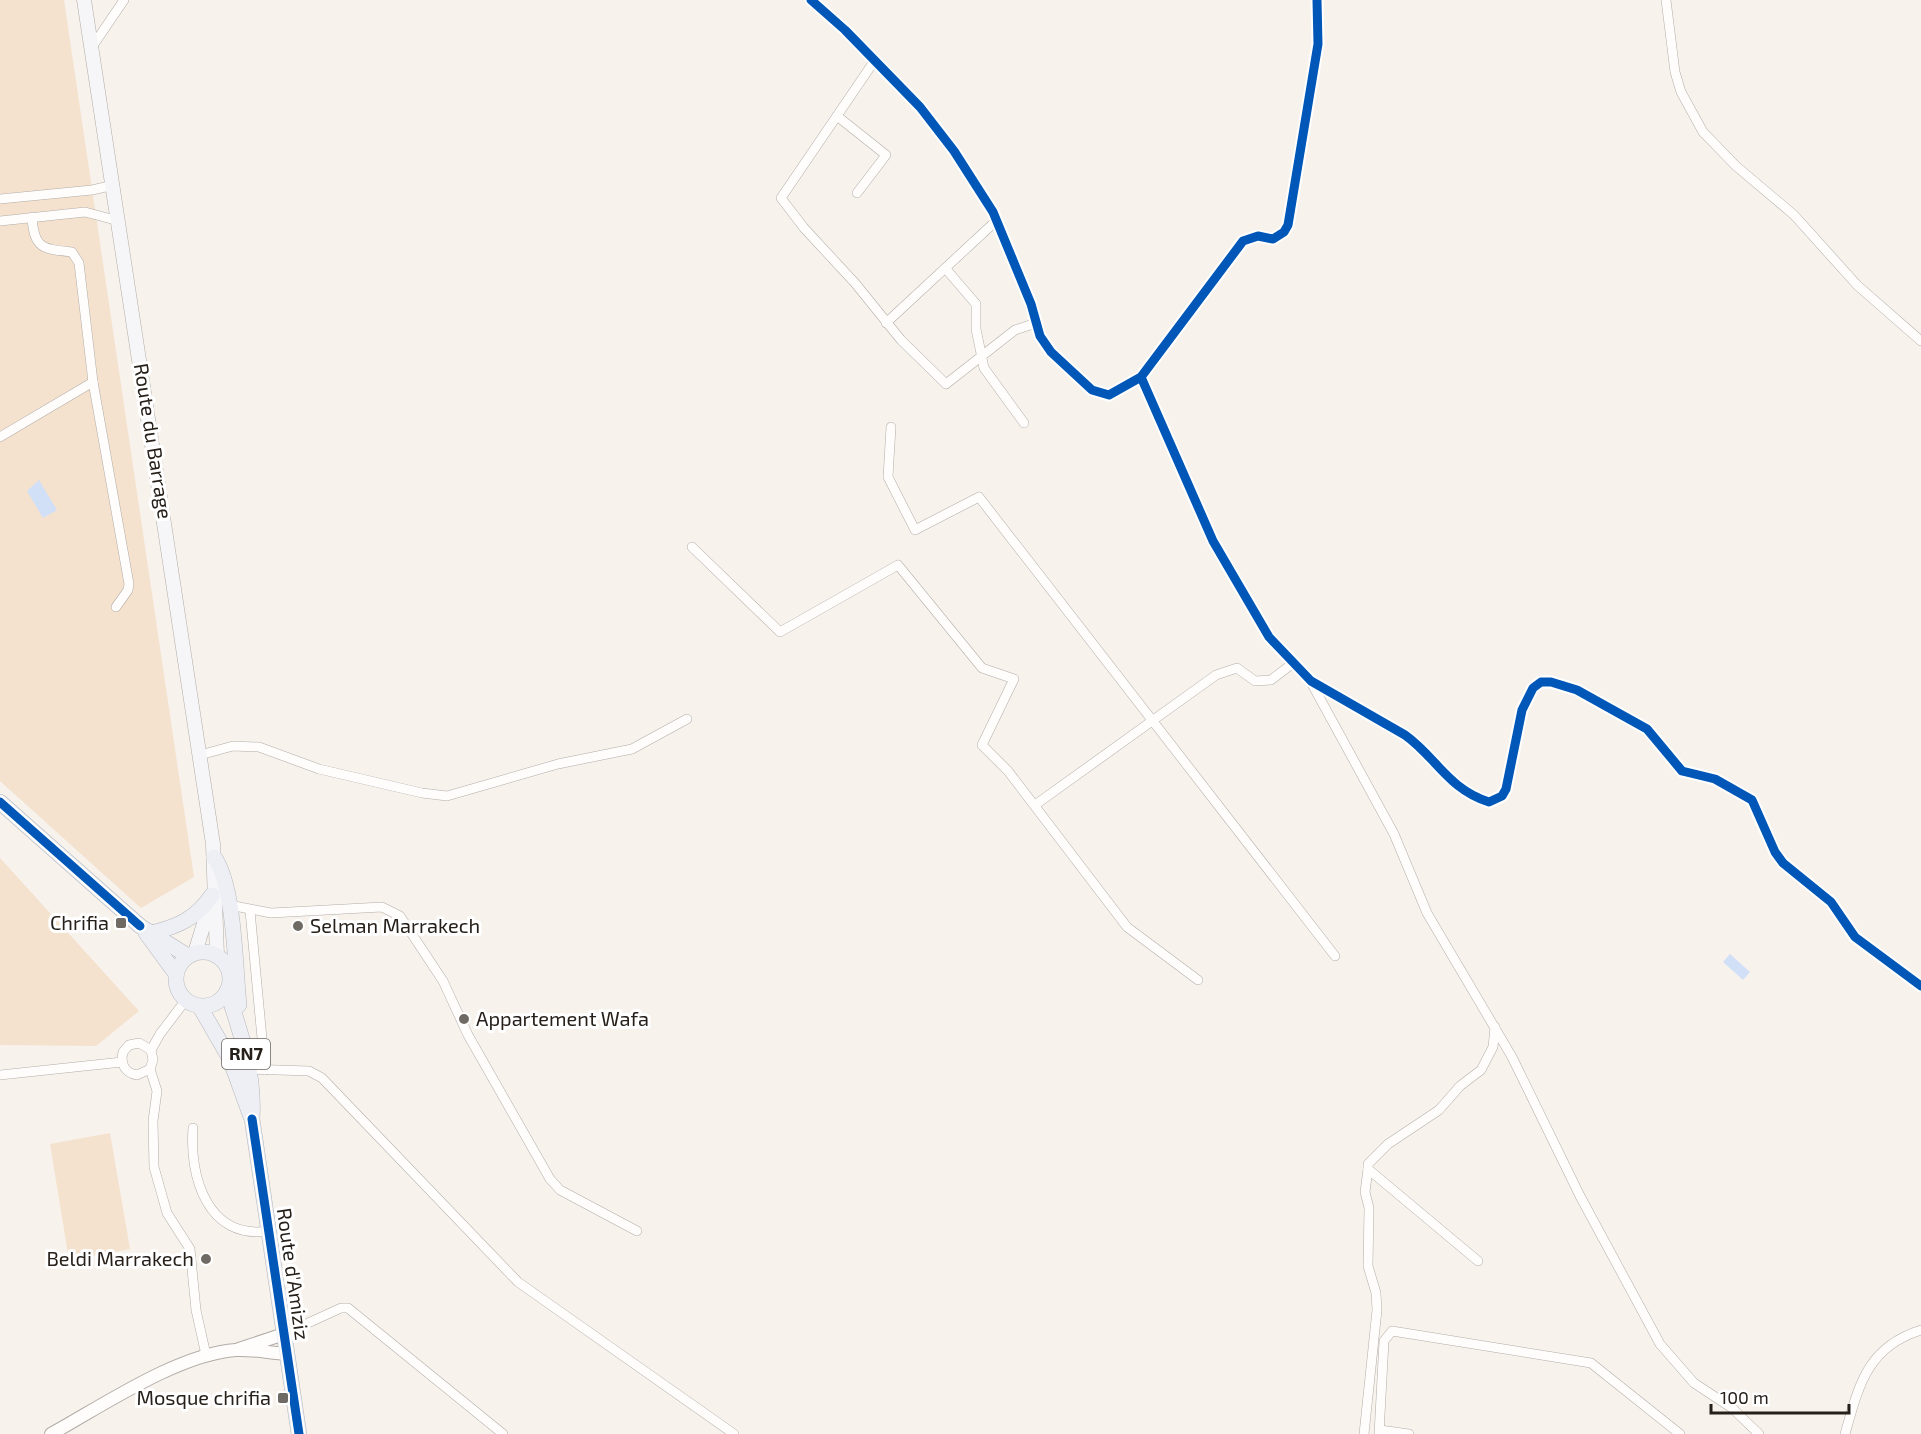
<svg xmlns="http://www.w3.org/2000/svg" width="1921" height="1434" font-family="'Exo 2',sans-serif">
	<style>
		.green { fill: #f4e2cf }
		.water { fill: #d1e0f7 }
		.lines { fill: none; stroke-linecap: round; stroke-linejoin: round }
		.minor-casing { stroke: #b2aca6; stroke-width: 10 }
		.tertiary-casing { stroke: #b2aca6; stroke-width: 14 }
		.secondary-casing { stroke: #b2aca6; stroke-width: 15 }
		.primary-casing { stroke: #b4b7bc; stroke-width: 16 }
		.minor { stroke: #fefdfc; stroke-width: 9 }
		.tertiary { stroke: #fefdfc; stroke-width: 12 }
		.secondary { stroke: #f6f6f8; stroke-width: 14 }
		.primary { stroke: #edeff4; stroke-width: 15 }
		.cycleway-casing { stroke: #fff; stroke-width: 13 }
		.cycleway { stroke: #0057b8; stroke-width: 9 }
		.poi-dot { fill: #706a64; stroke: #fff; stroke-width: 2 }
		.labels { text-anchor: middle; stroke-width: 6; stroke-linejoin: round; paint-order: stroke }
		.shield { fill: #fff; stroke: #68635f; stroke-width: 1.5 }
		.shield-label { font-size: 18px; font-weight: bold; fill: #27201a }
		.street-label { font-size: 20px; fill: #27201a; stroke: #fff }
		.poi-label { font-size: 20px; fill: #27201a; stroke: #fff; text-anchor: end }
	</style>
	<rect width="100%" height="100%" fill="#f8f2ec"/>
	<g class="green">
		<path d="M0,0H64L194,877L141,908L0,781Z"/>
		<path d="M0,858L139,1011L96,1046L0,1045Z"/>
		<path d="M110,1133L130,1249L69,1260L50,1144Z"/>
	</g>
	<g class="water">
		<path d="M39,480L57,510L43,518L27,491Z"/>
		<path d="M1730,954L1750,972L1743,980L1723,962Z"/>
	</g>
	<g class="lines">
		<defs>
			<g id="minor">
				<path d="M811,0L845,30L920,107L954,151L993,212L1031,304L1040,336L1051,352L1092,390L1109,395L1141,377L1243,241L1258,236L1273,239L1284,232L1288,225L1318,44L1317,0"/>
				<path d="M1666,0L1675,72L1681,92L1703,132L1736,166L1794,215L1857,285L1921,341"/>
				<path d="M92,47L124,0"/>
				<path d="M875,60L781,198L804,228L855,283L901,340L946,384L1015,330L1036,323"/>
				<path d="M837,116L886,155L857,193"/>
				<path d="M0,199L92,190L114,185"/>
				<path d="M32,217C34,249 43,249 72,252L79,263L93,382L129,584L128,590L116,607"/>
				<path d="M0,221L85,212L119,221"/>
				<path d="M946,269L976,304V329L984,368L1024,423"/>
				<path d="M886,323L996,221"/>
				<path d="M1141,377L1213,541L1269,637L1311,681L1405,735C1436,757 1448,789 1489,802L1502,796L1506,789L1522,710L1533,688L1541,682H1551L1577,690L1647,729L1682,771L1715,779L1752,800L1775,852L1783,863L1831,902L1855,937L1921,986"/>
				<path d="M891,427L888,477L915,530L979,497L1335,956"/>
				<path d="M0,437L93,382"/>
				<path d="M692,547L780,632L898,565L982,668L1014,679L982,745L1008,771L1127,927L1198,980"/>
				<path d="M1312,684L1394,834L1427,913L1512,1057L1580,1196L1660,1344L1694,1383L1732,1408L1759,1434"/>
				<path d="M200,755L233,746L259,747L319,769L422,793L447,796L558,764L632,749L687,719"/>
				<path d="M1035,805L1216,675L1237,668L1255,681L1271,680L1292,664"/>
				<path d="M229,905L271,913L382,907L400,916L443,981L468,1035L550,1179L560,1190L637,1231"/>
				<path d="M250,911L265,1070"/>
				<path d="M151,1050L139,1043L129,1045L123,1052C120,1064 125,1073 137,1075L150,1069L153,1060L151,1050L160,1034L185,1001"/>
				<path d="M150,1069L157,1091L153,1121L154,1167L167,1213L190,1249L196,1310L206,1355"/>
				<path d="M250,1069L309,1071L322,1078L518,1282L734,1434"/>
				<path d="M0,1075L122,1062"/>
				<path d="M193,1128C189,1177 208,1240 268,1231"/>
				<path d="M1478,1261L1368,1169V1164L1388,1144L1439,1110L1460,1086L1481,1070L1493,1047L1495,1027"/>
				<path d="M284,1334L341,1308H348L503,1434"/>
				<path d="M1380,1430L1409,1434"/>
				<path d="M1364,1434L1377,1310L1376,1293L1368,1266L1369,1208L1365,1192L1368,1169"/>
				<path d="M1379,1434L1384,1341L1392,1331L1591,1363L1680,1434"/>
				<path d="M1845,1434C1859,1385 1867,1347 1921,1330"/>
			</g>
			<g id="tertiary">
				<path d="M239,1349L284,1334"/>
				<path d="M51,1434C102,1406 178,1354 236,1350C252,1349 270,1353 287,1354"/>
			</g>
			<g id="secondary">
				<path d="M84,0L213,844L217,956"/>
				<path d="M195,953L212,897"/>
			</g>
			<g id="primary">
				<path d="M0,802L140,926L188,956"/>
				<path d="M214,857C235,886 235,968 239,1005"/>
				<path d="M146,933L176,974"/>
				<path d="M152,933C178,926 196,919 212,895"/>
				<circle cx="203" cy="979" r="27"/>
				<path d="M227,991C241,1033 255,1074 252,1119L299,1434"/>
				<path d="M200,1007L230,1059L251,1117"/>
			</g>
		</defs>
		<use href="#minor" class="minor-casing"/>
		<use href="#tertiary" class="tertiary-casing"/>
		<use href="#secondary" class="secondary-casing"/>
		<use href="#primary" class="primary-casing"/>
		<use href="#minor" class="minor"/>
		<use href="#tertiary" class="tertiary"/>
		<use href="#secondary" class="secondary"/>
		<use href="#primary" class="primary"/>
		<defs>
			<g id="cycleway">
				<path d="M811,0L845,30L920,107L954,151L993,212L1031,304L1040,336L1051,352L1092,390L1109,395L1141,377L1243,241L1258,236L1273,239L1284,232L1288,225L1318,44L1317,0"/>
				<path d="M1141,377L1213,541L1269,637L1311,681L1405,735C1436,757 1448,789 1489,802L1502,796L1506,789L1522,710L1533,688L1541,682H1551L1577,690L1647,729L1682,771L1715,779L1752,800L1775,852L1783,863L1831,902L1855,937L1921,986"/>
				<path d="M0,802L140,926"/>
				<path d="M252,1119L299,1434"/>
			</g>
		</defs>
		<use href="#cycleway" class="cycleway-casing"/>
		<use href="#cycleway" class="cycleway"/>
	</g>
	<g class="poi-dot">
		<rect x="115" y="917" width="12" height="12" rx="3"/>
		<circle cx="298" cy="926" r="6"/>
		<circle cx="464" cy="1019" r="6"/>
		<circle cx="206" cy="1259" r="6"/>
		<rect x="277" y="1392" width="12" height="12" rx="3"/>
	</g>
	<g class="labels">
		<rect class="shield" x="222" y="1039" width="48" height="30" rx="4.5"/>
		<g class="shield-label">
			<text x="246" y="1060">RN7</text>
		</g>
		<g class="street-label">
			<text transform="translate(153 441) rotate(81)" y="7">Route du Barrage</text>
			<text transform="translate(293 1274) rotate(82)" y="7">Route d'Amiziz</text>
		</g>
		<g class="poi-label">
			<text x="109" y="930">Chrifia</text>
			<text x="310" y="933" text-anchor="start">Selman Marrakech</text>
			<text x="476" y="1026" text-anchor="start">Appartement Wafa</text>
			<text x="194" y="1266">Beldi Marrakech</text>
			<text x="271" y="1405">Mosque chrifia</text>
		</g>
	</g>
	<path d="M1711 1404v9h138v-9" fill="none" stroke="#27201a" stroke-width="3"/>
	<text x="1720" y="1404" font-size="18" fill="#27201a" stroke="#ffffff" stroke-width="4.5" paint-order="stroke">100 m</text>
</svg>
